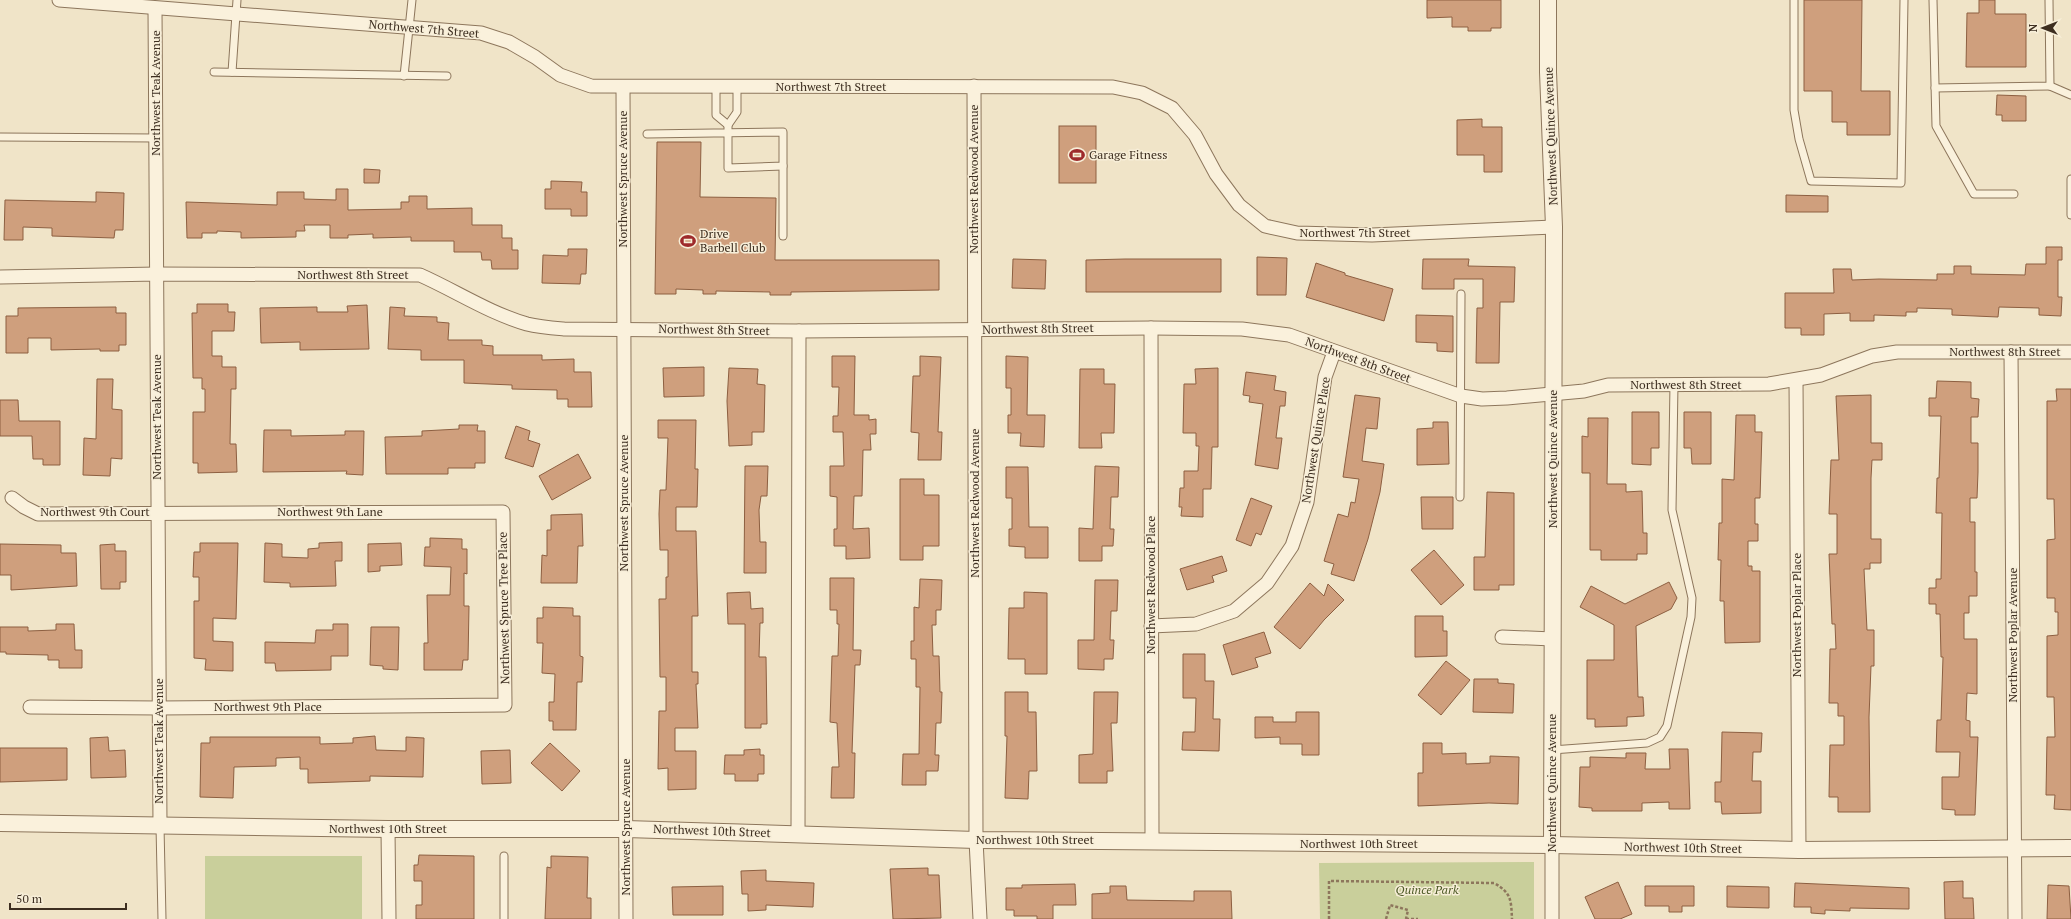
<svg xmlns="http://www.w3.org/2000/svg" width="2071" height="919" font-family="'PT Serif',serif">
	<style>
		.green { fill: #c9cf9b }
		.building { fill: #cf9f7d; stroke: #8d5f41 }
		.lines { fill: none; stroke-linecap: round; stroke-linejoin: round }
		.service-casing { stroke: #8d765c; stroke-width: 9 }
		.minor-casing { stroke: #8d765c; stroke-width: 15 }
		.tertiary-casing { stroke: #8d765c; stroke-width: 18 }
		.path { stroke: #8d765c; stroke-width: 2.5; stroke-dasharray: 3 2; stroke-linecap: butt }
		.service { stroke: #faf1dc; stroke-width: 7 }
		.minor { stroke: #faf1dc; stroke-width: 13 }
		.tertiary { stroke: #faf1dc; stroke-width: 16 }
		.labels { text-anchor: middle; stroke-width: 3; stroke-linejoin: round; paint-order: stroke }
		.street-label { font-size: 12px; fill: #3d2e20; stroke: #f7eed8 }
		.poi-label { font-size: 12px; fill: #3d2e20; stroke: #f7eed8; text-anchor: start }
		.park-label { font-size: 12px; font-style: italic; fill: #4d5a26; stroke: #f7eed8 }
	</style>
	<rect width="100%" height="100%" fill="#f0e4c8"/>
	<g class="green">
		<rect x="205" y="856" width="157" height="63"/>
		<path d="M1534,862V919H1320L1319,863Z"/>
	</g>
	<g class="building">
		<path d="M1427,0H1501V28H1491V31H1468V27H1452V17L1427,18Z"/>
		<path d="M1804,0H1862L1861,91H1890V135H1847V122H1832V91H1804Z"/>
		<path d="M1979,0H1995V14H2026V67H1966L1967,13H1979Z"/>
		<path d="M1997,95L2026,96V121H2002V115H1996Z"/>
		<path d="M1482,119V127H1502V172H1484V155H1457V120Z"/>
		<rect x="1059" y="126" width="37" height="57"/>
		<path d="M657,142H701L700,197L776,198L775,260H939V290L791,292V295H770V292L716,291V294H703V290L676,289V294H655Z"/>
		<path d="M364,169L380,170L379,183H364Z"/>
		<path d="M551,181L582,182L581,192H587V216H571V209H545V189H551Z"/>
		<path d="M336,189H348V210L401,209V202H409V196H427V209L472,208V225H502V238H512V250H518V269H492L491,260H482L481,252H454V241H411V237L373,238V234L348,235V238H330V225H304L305,231H296V237L241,238V232L217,231V233H202V238H187L186,202L277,205V192H304V199L336,200Z"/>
		<path d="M96,192L124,193L123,230H115L114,238L52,236V228L23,227V240H4L5,200L96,202Z"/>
		<path d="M1786,195L1828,196V212H1786Z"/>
		<path d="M2046,247H2062V260H2058V297H2062L2061,316L2039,315V308L1999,307L1998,317L1952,315V309L1917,308V312H1906V316L1874,315V321H1850V313L1824,314V335H1801V328H1785V293H1834L1833,269H1851L1852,280L1879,279L1937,280V274H1954V266H1971V274L2025,275L2026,264H2046Z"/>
		<path d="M568,249H587L586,274H581L580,284L542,283L543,255L568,256Z"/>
		<path d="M1257,257L1287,258L1286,295H1257Z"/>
		<path d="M1013,259L1046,260L1045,289L1012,288Z"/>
		<path d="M1125,259H1221V292H1086V260Z"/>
		<path d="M1423,259H1469L1468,266L1515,267L1514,302H1500L1499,363H1476L1477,308H1483V279H1454V289H1422Z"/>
		<path d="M1316,263L1345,273V275L1393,289L1384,321L1306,297Z"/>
		<path d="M197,304H228V312H235L234,331H212V356H222V367H236V389H231L230,444H236L237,472L198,473V463H193V412H205V389H202V378H193L192,313H197Z"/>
		<path d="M367,305L369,349L300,350V342L261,343L260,308L317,307V312H348L347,306Z"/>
		<path d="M116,307V313H126V345H119V351H100V349L51,350V338H28V353H6V316H18V308Z"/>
		<path d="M390,307L405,308L404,316L437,317V322L449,323L448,340H482V345L493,346V355H542V360L574,359V372H591L592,407H568V399H557V390L512,389V385L464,383V360H421V350L388,349Z"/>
		<path d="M1416,315L1453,316V352L1437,351V343L1416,342Z"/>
		<path d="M832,356H855L854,415H869V420L876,419V434H870L871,450H863L862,496H854L853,529L869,528L870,558L846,559V546H834V529H837V497L830,496V466H844L843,432H833V416H838L839,387H832Z"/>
		<path d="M920,356L941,357L938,432H942L941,460H918L919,433L911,432L913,376H920Z"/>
		<path d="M1006,356L1028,357L1027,415H1045L1044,447L1020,446L1021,433H1008V415H1011V388H1006Z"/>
		<path d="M704,367V396L664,397L663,368Z"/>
		<path d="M729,368L758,369L757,384L765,385L764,432H752V445L729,446L727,401Z"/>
		<path d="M1218,368V447H1212L1211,489H1203V517L1181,516L1182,507H1179L1180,488H1184V471H1198L1199,446H1196V433H1183L1184,384H1196L1195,369Z"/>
		<path d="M1080,369H1104V384H1115L1114,433H1101L1102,448H1079Z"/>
		<path d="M1246,372L1276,376L1274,390L1286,392L1285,406H1280L1276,438H1282L1278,469L1255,465L1263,404L1249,402L1250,396L1243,395Z"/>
		<path d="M97,379H113L112,409L122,410V459L111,458L110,476L83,475L84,438L96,439Z"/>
		<path d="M1937,381L1971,382V398L1979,399L1978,417H1971V443H1978V472L1977,498H1970V522H1975V572H1977V596H1969V613H1964V639H1977V694L1967,693L1966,720L1970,721V737H1978L1975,815H1955V810L1942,809V777H1959L1960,752H1936L1937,720H1941L1943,657H1941L1940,614H1936V604H1929V588H1936V579H1941L1942,513H1936L1937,478H1939L1941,416H1929V398H1936Z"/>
		<path d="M2056,389H2071V810L2054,809L2055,795H2046L2047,737H2055L2054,697H2047V636L2058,635V612H2055V598H2047V540L2055,539L2054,499H2047V401H2057Z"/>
		<path d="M1355,395L1380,398L1377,429L1366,428L1362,461L1384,464L1380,492L1368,539L1354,581L1331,574L1334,564L1324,561L1338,514L1348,517L1351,502L1355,503L1359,479L1343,477Z"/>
		<path d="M1871,395V443H1882V460H1872L1871,478V539H1881V563H1870V569H1864L1867,630H1874V666H1871L1869,717L1870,812H1838V797H1829L1830,745H1844V716H1838V703H1829L1830,649H1836L1835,624H1832L1829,554H1837V514H1829L1831,460H1839L1836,396Z"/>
		<path d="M0,400H18L19,421H60V465H43V459H33L32,436H0Z"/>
		<path d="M1632,412H1659V448H1651V465L1632,464Z"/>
		<path d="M1684,412H1711V464H1692L1691,448H1684Z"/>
		<path d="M1736,415H1755V432H1762L1760,498H1755V524H1758V541H1748V566H1752V571H1760V642L1725,643L1724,601H1720L1721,560H1718L1719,523H1722V479L1734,480Z"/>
		<path d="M1588,418H1608L1607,484H1626V492L1642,491L1643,533H1647V554H1637V560H1601V550H1590V473H1582V436L1588,437Z"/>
		<path d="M658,420H696L695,469H698L697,507H676V531H696L698,616H692V672H698V684H696L698,728H675V751H696V789L668,790V768L658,769L659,711H666V677H660L659,599H666V577H668V550H660L659,514L660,490H666L668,438H658Z"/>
		<path d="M1433,422H1448L1449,464L1417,465V429L1433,428Z"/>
		<path d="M459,425H478L477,431H485V463H475V468H448V474H386L385,437L422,436V431L459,429Z"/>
		<path d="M516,426L530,431L528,440L540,444L533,467L505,458Z"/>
		<path d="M264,430H291V436L345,435V431H364L363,475L346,474L347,471L263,472Z"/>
		<path d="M578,454L591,478L552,500L539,476Z"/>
		<path d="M745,466H768L767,496H761L759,510L760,542H766V573H744Z"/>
		<path d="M1095,466L1119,467L1118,497H1111L1110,529H1114L1113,546H1102V561H1079V528L1093,529Z"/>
		<path d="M1006,467H1028L1029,527H1048V558H1025V547L1009,546V529H1012V498H1006Z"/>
		<path d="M900,479H924V495H939V546H923V560H900Z"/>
		<path d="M1487,492L1514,493V585H1499V590H1474V557H1485Z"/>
		<path d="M1421,497H1453V529H1422Z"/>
		<path d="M1251,498L1272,506L1261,535L1256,533L1251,546L1236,540Z"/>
		<path d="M582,514L583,546H578L577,583H541L542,555L547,556V530H551V515Z"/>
		<path d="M430,538L462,539V549H467V574L464,573V606H469L468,660H463L462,670H424V643H428L427,595H450L451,567L424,566L425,547H430Z"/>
		<path d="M342,542V561H335L336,586L290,587V583L264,582L265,543L282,544V557L308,558V549L319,548V543Z"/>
		<path d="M200,543H238L236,619L213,618V641L233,642V671L205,670L206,659L194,658V601H199V577H193L194,552H200Z"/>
		<path d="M401,543L402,565L380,566V571L368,572V544Z"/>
		<path d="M0,544L61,545V553H76L77,586L11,590V575H0Z"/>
		<path d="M115,544V551H126V582H120V589H101L100,545Z"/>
		<path d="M1434,550L1464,585L1441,605L1411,570Z"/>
		<path d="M1222,556L1227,571L1212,576L1214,582L1187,590L1180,569Z"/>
		<path d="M830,578H854L853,650H861L860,665H855L852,753H855L854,798H831L832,767H839L837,723L830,722L832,656H838L839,624H837V610H830Z"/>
		<path d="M920,579L942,580L941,610H936V625H932L933,656H939L940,692H942L941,723H936L935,755H939L938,771H926V785H902L903,754H919L920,687H916V659H911V641H914V607L919,608Z"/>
		<path d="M1095,580H1118L1117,611H1111L1110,640H1114L1113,659H1104V670L1078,669V640H1094Z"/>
		<path d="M1669,582L1677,598L1671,609L1636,626L1638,697H1643L1644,716L1627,717V726L1595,727V719H1587V660H1614V625L1580,607L1591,586L1625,604Z"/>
		<path d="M1310,583L1324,596L1328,584L1344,600L1324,620L1300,649L1274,627Z"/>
		<path d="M750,592L751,609L763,608V623H760L759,657H766L767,724H761V728H745V624H728L727,593Z"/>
		<path d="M1024,592L1047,593V674H1025V659H1008L1009,608H1024Z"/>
		<path d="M543,607L573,608V616H580V656L583,657L582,682H577L576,730H553V721H549V702H554L555,674L542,673L543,643H537V618H543Z"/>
		<path d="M1415,616H1443V631H1447V656L1415,657Z"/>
		<path d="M56,624H74L75,650H82V668H59V660H48V655L6,654V652H0V627H28V631L56,630Z"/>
		<path d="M333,624H348V656H331V670L276,671L275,663H265V642L315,643L316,630H333Z"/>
		<path d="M371,627H399L398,670L383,669V666L370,665Z"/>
		<path d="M1264,632L1271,653L1255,658L1258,667L1232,675L1223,645Z"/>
		<path d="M1183,654H1205V681H1214L1213,719H1220L1219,751L1182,750L1183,732H1195L1196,698H1183Z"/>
		<path d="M1446,661L1470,680L1441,715L1418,695Z"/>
		<path d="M1474,679H1498V683L1514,684L1513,713L1473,712Z"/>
		<path d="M1005,692H1028V712H1036L1037,771H1029L1028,799L1005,798L1007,736H1005Z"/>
		<path d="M1094,692H1118L1117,723H1111L1113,771H1107V783H1079V755L1093,754Z"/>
		<path d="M1296,712H1319V755H1302V744H1280V737L1255,738V717H1273V722H1296Z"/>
		<path d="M1722,732L1762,733L1761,752H1753L1752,781H1761V813L1722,814L1721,802H1715V782H1721Z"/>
		<path d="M375,736L376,750L406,751V737L424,738L423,777L370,776V781L308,783V769H300V757L276,758V766L234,767L233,798L200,797L201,743H210V737H320V744L353,743V738Z"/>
		<path d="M108,737L109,751L125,750L126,777L91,778L90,738Z"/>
		<path d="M550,743L580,771L562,791L531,763Z"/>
		<path d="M1423,743H1442V754L1466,753V764L1490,763V756L1519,757L1518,804L1489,803L1418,806V773H1423Z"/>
		<path d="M0,748H67V780L0,782Z"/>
		<path d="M760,749V755H764V774H758V781H735V774H724L725,755H744V750Z"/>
		<path d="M1669,749H1688L1690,809H1669V802L1642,803V811H1592V808L1579,807L1580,767H1590V757L1626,758V753H1646L1645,769H1670Z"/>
		<path d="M510,750L511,783L482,784L481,751Z"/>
		<path d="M419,855L474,856V919H416V905H422V881H414V865H418Z"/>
		<path d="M551,856L588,857L587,898H591V919H545L547,867L551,868Z"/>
		<path d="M928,868V875H939L941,918L893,919L890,869Z"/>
		<path d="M766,870V881L814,883L813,907L766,905V910L748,911V894H742L741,871Z"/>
		<path d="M1963,881V898H1973L1974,919H1945L1944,882Z"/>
		<path d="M1618,882L1632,914L1620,919H1595L1585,897Z"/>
		<path d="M1795,883L1909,888V909L1850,908V911L1825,910V914L1811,913V907H1794Z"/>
		<path d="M1075,884L1076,905H1053V919H1037V916H1014V910H1006V888H1022V885Z"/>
		<path d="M2048,885L2069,886L2071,919H2047Z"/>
		<path d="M723,886V915H673L672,887Z"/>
		<path d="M1110,886H1126L1127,900L1194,901V891H1231L1232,919H1092V894L1110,893Z"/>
		<path d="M1645,886H1694V906H1682V912H1669V906H1645Z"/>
		<path d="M1727,886L1769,887V908L1727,907Z"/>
	</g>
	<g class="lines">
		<defs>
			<g id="service">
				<path d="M1794,0V110L1799,139L1811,181L1901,183L1904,0"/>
				<path d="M1933,0L1936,126L1974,194H2014"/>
				<path d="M214,72L447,76"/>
				<path d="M232,72L237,0"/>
				<path d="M404,76L412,0"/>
				<path d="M2050,86L2071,95"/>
				<path d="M716,87V115L728,125L737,112V87"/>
				<path d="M1935,88L2050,86L2049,0"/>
				<path d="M647,134L783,132V166L728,168V125"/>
				<path d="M0,137L156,138"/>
				<path d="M783,166V236"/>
				<path d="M2071,179V215"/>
				<path d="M1460,497L1461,294"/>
				<path d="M1552,750L1647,743L1660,737L1667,726L1691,617L1692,598L1672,510L1674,384"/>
				<path d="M160,826L162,919"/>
				<path d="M504,856V919"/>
			</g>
			<g id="minor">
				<path d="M59,0L481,33L509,42L535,57L560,75L591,86L1113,87L1142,93L1172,108L1195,135L1216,174L1239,205L1265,226L1297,233L1372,235L1554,227"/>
				<path d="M155,9L160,826"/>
				<path d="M974,86L976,840L980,919"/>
				<path d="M623,87L626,919"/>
				<path d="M0,277L157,274L420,275C456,291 489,313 527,324C539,327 552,328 564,329L799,331L1151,328L1242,329L1289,335L1461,396L1482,399L1507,398L1584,391L1608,385L1769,384L1821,375L1872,356L1897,352H2071"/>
				<path d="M1151,328L1152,841"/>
				<path d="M2011,352L2015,919"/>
				<path d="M1796,380L1799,850"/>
				<path d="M12,498L24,507L38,514L503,512L505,705L159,708L30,707"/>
				<path d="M1151,626L1196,624L1234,611L1267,583L1292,546L1307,502L1325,377L1334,352"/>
				<path d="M1502,637L1553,639"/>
				<path d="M388,829L389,919"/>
				<path d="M798,834L799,331"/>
				<path d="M1552,919V845"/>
			</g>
			<g id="tertiary">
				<path d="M1548,0V72L1554,227L1552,845"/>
				<path d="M0,823L388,829H626L976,840L1552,845L1799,850L2071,848"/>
			</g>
		</defs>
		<use href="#service" class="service-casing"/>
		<use href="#minor" class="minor-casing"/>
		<use href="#tertiary" class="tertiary-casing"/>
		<g class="path">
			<path d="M1329,919V881L1494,883C1512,893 1511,901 1512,919"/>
			<path d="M1386,919L1390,905L1408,910L1406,919"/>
			<path d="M1406,919H1418"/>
		</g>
		<use href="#service" class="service"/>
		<use href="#minor" class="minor"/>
		<use href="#tertiary" class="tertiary"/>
	</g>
	<defs>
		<symbol id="stadium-bare" viewBox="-9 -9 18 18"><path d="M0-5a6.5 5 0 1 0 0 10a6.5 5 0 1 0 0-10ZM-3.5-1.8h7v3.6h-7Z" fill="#9e2a2b" stroke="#f7eed8" stroke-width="2.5" paint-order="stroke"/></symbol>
	</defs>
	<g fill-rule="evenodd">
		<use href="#stadium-bare" x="1066" y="144" width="22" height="22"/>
		<use href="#stadium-bare" x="677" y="230" width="22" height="22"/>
	</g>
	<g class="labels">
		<g class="street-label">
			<text transform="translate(424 29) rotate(5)" y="4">Northwest 7th Street</text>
			<text x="831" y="91">Northwest 7th Street</text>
			<text transform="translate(156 93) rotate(-90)" y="4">Northwest Teak Avenue</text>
			<text transform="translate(1551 136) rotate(-92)" y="4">Northwest Quince Avenue</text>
			<text transform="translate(623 179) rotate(-90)" y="4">Northwest Spruce Avenue</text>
			<text transform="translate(974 179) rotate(-90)" y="4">Northwest Redwood Avenue</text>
			<text x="1355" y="237">Northwest 7th Street</text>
			<text x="353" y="279">Northwest 8th Street</text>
			<text transform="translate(1038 329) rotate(-1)" y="4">Northwest 8th Street</text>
			<text transform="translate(714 330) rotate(1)" y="4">Northwest 8th Street</text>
			<text x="2005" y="356">Northwest 8th Street</text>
			<text transform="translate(1358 360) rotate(20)" y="4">Northwest 8th Street</text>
			<text x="1686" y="389">Northwest 8th Street</text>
			<text transform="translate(157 417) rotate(-90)" y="4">Northwest Teak Avenue</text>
			<text transform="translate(1316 440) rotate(-81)" y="4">Northwest Quince Place</text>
			<text transform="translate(1553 459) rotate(-90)" y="4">Northwest Quince Avenue</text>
			<text transform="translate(624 503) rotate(-90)" y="4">Northwest Spruce Avenue</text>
			<text transform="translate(975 503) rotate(-90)" y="4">Northwest Redwood Avenue</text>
			<text x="95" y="516">Northwest 9th Court</text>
			<text x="330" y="516">Northwest 9th Lane</text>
			<text transform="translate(1151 585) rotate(-90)" y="4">Northwest Redwood Place</text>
			<text transform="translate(504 608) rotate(-91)" y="4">Northwest Spruce Tree Place</text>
			<text transform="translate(1797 615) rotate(-90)" y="4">Northwest Poplar Place</text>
			<text transform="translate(2013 635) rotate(-90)" y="4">Northwest Poplar Avenue</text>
			<text x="268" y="711">Northwest 9th Place</text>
			<text transform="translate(159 741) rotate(-90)" y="4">Northwest Teak Avenue</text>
			<text transform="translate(1552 783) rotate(-90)" y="4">Northwest Quince Avenue</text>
			<text transform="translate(626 827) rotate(-90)" y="4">Northwest Spruce Avenue</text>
			<text x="388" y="833">Northwest 10th Street</text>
			<text transform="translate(712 831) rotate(2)" y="4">Northwest 10th Street</text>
			<text x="1035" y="844">Northwest 10th Street</text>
			<text x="1359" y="848">Northwest 10th Street</text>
			<text transform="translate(1683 848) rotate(1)" y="4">Northwest 10th Street</text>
		</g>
		<g class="poi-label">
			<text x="1089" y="159">Garage Fitness</text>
			<text x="700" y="238">Drive<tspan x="700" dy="14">Barbell Club</tspan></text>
		</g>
		<g class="park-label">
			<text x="1427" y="894">Quince Park</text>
		</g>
	</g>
	<g transform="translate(2043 28) rotate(270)" stroke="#f7eed8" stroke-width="3" paint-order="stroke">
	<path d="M0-3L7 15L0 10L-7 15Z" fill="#3d2e20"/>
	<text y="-6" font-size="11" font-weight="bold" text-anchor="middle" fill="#3d2e20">N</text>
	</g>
	<path d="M10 903v6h116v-6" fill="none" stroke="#3d2e20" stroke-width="2"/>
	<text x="16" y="903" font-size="12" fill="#3d2e20" stroke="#f7eed8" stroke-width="3" paint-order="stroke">50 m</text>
</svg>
